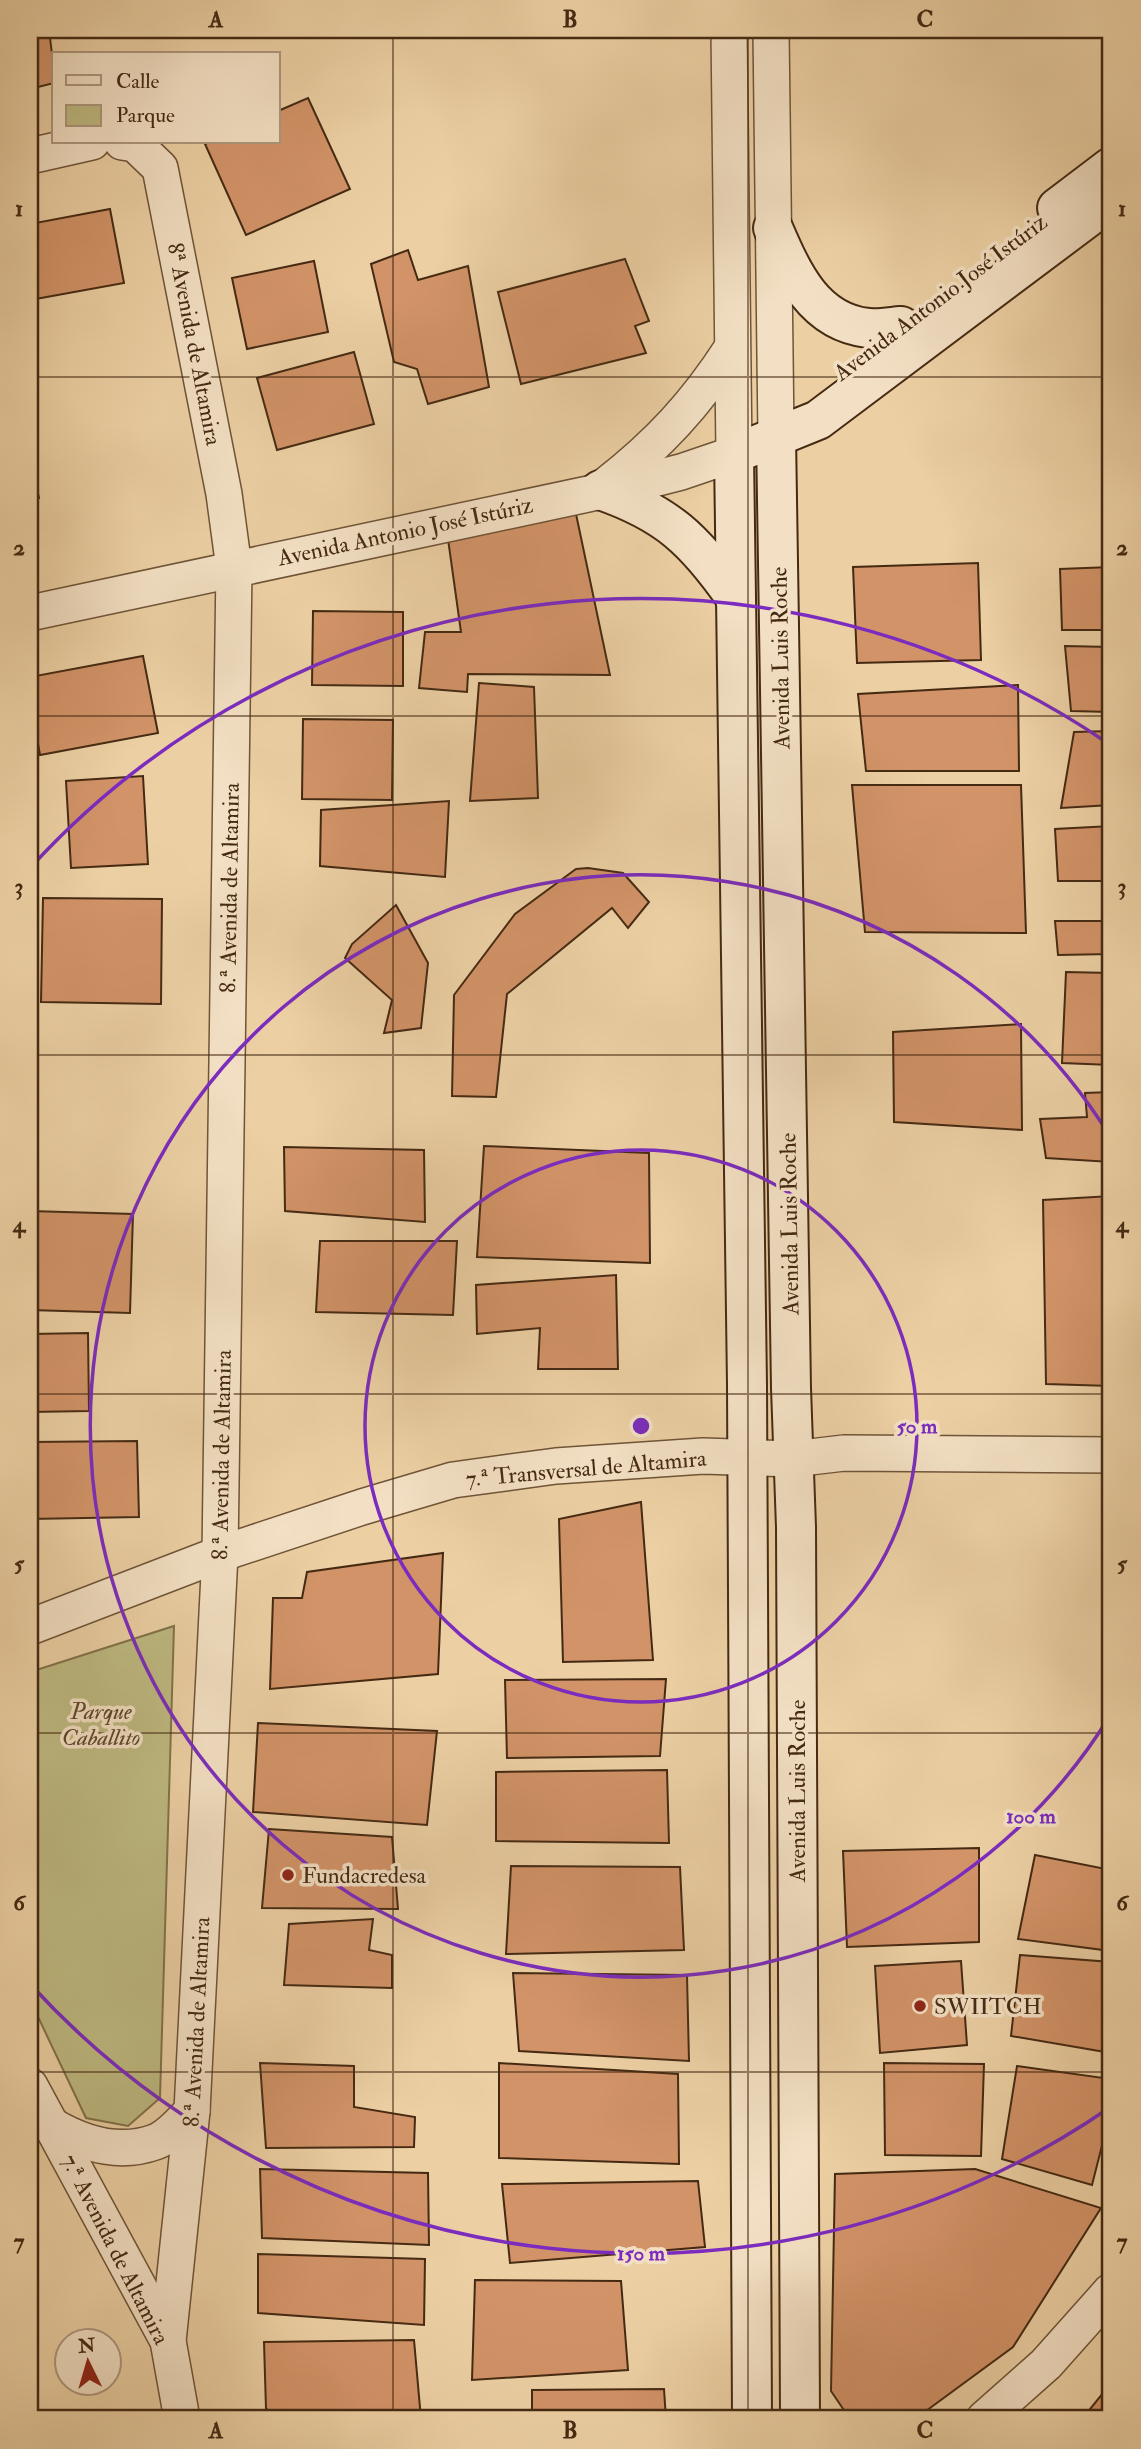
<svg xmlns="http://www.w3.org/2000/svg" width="1141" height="2449" font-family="'IM FELL Double Pica',serif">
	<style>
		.green { fill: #beb981; stroke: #82724a; stroke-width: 2 }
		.building { fill: #d29368; stroke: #452a13; stroke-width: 2 }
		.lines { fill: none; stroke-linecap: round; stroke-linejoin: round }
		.street-casing { stroke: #6f5437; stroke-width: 38 }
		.secondary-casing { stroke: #452a13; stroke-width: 42 }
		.street { stroke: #f3e0c4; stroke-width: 35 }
		.secondary { stroke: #f3e0c4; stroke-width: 38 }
		.grid { fill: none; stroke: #452a13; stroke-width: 2; stroke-opacity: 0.55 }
		.ring { fill: none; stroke: #7b2cbf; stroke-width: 3.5 }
		.poi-dot { fill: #8f2418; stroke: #f3e0c4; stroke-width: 2.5 }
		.labels { text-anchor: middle; stroke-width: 7; stroke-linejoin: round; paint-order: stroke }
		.street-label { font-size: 23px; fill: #452a13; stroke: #f3e0c4 }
		.park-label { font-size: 23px; font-style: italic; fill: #5d4729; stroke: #f3e0c4 }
		.poi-label { font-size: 23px; fill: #452a13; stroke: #f3e0c4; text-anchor: start }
		.centre { fill: #7b2cbf; stroke: #f3e0c4; stroke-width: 3.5 }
		.ring-label { font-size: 21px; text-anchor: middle; font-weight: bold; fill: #7b2cbf; stroke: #f3e0c4; stroke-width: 7; stroke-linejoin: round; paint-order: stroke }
		.neatline { fill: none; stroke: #452a13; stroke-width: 2.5 }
		.grid-label { font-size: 23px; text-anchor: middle; font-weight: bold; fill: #452a13 }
	</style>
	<rect width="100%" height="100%" fill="#ecd0a4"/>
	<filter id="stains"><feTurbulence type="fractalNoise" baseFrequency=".00286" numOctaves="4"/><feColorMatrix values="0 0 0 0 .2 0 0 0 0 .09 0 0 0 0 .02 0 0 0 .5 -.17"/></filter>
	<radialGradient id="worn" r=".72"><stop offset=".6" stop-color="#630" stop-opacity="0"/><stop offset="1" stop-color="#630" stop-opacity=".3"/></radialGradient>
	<path class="green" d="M174,1626L160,2098L128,2126L86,2118L30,2000V1672Z"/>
	<g class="building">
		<path d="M30,30H49L54,70V83L30,89Z"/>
		<path d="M308,98L350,189L246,235L205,144L210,142H278V111Z"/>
		<path d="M110,209L124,283L30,300V224Z"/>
		<path d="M408,250L418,280L468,266L489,387L428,404L417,369L394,362L371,264Z"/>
		<path d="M625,259L649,321L635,326L646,353L521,384L498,292Z"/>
		<path d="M314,261L328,332L247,349L232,278Z"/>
		<path d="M354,352L374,424L277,450L257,378Z"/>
		<path d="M30,455L39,498L30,500Z"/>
		<path d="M576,514L610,675L468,674L467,692L419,688L425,632H461L448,539Z"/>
		<path d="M978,563L981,660L857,663L853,567Z"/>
		<path d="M1111,567V630H1062L1060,569Z"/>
		<path d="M313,611L403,612V686L312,685Z"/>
		<path d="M1065,646L1111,647V712L1071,711Z"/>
		<path d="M143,656L158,733L40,755L30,699V677Z"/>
		<path d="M479,683L534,687L538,798L470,801Z"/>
		<path d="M1018,685L1019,771H866L858,694Z"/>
		<path d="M303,719L393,720L392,800L302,799Z"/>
		<path d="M1111,731V805L1061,808L1074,732Z"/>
		<path d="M143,776L148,864L71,868L66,781Z"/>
		<path d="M852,785H1021L1026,933L865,932Z"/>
		<path d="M449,801L445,877L320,866L321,810Z"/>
		<path d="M1111,826V881H1058L1055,829Z"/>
		<path d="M588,868L623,873L649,902L628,928L612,908L507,994L496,1097L452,1096L454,995L515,914L576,869Z"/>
		<path d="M43,898L162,899L161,1004L41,1002Z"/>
		<path d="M396,905L428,963L421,1028L384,1033L392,1000L345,958L352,944Z"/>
		<path d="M1055,921H1111V954L1058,955Z"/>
		<path d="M1066,972L1111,973V1065L1062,1063Z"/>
		<path d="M1021,1024L1022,1130L894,1122L893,1032Z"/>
		<path d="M1111,1092V1162L1046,1158L1040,1119L1087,1117L1085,1093Z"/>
		<path d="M484,1146L649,1153L650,1263L477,1257Z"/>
		<path d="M284,1147L424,1150L425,1222L285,1211Z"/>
		<path d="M1111,1196V1386L1046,1384L1043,1200Z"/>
		<path d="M30,1211L133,1214L130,1313L30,1310Z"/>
		<path d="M320,1241H457L453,1315L316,1312Z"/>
		<path d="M616,1275L618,1369H538L540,1328L477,1334L476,1285Z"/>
		<path d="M88,1333L89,1411L30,1412V1334Z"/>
		<path d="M137,1441L139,1517L30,1519V1442Z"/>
		<path d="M641,1502L653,1660L563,1662L559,1519Z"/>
		<path d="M443,1553L438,1674L270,1689L273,1598H302L307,1572Z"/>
		<path d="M666,1679L660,1756L507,1758L505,1680Z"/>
		<path d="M258,1723L437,1731L427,1825L253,1812Z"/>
		<path d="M667,1770L669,1843L496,1841V1772Z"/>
		<path d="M269,1829L392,1837L398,1909L262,1908Z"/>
		<path d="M979,1848V1942L847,1947L843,1851Z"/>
		<path d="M1035,1855L1111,1870V1951L1018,1939Z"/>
		<path d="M511,1866L680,1867L684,1950L506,1954Z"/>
		<path d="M373,1919L369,1950L392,1955V1988L284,1985L289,1924Z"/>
		<path d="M1020,1955L1111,1962V2053L1011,2036Z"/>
		<path d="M961,1961L967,2045L880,2053L875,1966Z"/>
		<path d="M513,1973L687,1975L689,2061L519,2051Z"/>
		<path d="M260,2063L354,2066V2107L415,2117L414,2147L266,2148Z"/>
		<path d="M499,2063L678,2074L679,2164L499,2158Z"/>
		<path d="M884,2063L984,2064L981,2156L885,2155Z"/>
		<path d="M1017,2066L1111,2079V2110L1092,2185L1002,2159Z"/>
		<path d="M260,2169L428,2173L429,2245L262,2238Z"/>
		<path d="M975,2169L1101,2208L1013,2347L915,2419H850L831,2391L835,2174Z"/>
		<path d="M698,2181L705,2247L510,2263L502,2184Z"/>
		<path d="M258,2254L425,2259L424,2325L258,2313Z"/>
		<path d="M475,2280L621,2281L628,2370L472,2380Z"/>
		<path d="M414,2340L421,2419H287L266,2409L264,2342Z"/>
		<path d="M1111,2383V2419H1082Z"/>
		<path d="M664,2389L666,2419H532V2390Z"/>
	</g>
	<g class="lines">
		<defs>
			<g id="street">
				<path d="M771,30L776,436"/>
				<path d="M122,142L135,144L160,168L224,494L234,568L220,1554L192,2111L168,2341"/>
				<path d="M30,156L92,142"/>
				<path d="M605,486C658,445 696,404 732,348"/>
				<path d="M30,613L630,485L681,472L734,454L729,30"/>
				<path d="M30,1627L220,1554L362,1507L453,1480L556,1466L703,1456L793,1459L844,1453L1111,1455"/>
				<path d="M30,2086L168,2341L182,2419"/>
				<path d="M51,2125C83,2144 119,2155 155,2142C169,2137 182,2121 192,2111"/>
				<path d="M984,2419L1046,2364L1111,2291"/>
			</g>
			<g id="secondary">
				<path d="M1057,208L1111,167"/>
				<path d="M773,228C792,272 813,322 868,328C879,329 890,327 901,326"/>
				<path d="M776,436L791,1388L796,1527L800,2419"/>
				<path d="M600,490C667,513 695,540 735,597"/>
				<path d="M752,2419L747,1385L734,454L818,420L1111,200"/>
			</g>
		</defs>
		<use href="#street" class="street-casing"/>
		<use href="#secondary" class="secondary-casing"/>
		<use href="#street" class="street"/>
		<use href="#secondary" class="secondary"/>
	</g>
	<path class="grid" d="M393,30V2419M748,30V2419M30,377H1111M30,716H1111M30,1055H1111M30,1394H1111M30,1733H1111M30,2072H1111"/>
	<g class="ring">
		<circle cx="641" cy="1426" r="276"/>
		<path d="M1111 1714A551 551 0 1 1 1111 1138"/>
		<path d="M1109 2108A827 827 0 0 1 31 1985M31 867A827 827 0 0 1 1109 744"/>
	</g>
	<g class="poi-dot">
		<circle cx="288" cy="1875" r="7"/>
		<circle cx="920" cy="2006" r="7"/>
	</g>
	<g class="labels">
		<g class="street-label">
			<text transform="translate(940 297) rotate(-37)" y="8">Avenida Antonio José Istúriz</text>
			<text transform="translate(195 344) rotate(79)" y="8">8ª Avenida de Altamira</text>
			<text transform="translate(405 531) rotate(-12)" y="8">Avenida Antonio José Istúriz</text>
			<text transform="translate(780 658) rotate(-91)" y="8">Avenida Luis Roche</text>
			<text transform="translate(229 888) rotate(-89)" y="8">8.ª Avenida de Altamira</text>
			<text transform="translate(789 1224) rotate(-91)" y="8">Avenida Luis Roche</text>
			<text transform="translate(221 1455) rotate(-89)" y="8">8.ª Avenida de Altamira</text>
			<text transform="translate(586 1468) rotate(-5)" y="8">7.ª Transversal de Altamira</text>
			<text transform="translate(797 1791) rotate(-90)" y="8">Avenida Luis Roche</text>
			<text transform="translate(196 2022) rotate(-87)" y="8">8.ª Avenida de Altamira</text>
			<text transform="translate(116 2249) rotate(63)" y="8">7.ª Avenida de Altamira</text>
		</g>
		<g class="park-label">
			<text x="101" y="1719">Parque<tspan x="101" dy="26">Caballito</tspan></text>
		</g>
		<g class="poi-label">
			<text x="302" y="1883">Fundacredesa</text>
			<text x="934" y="2014">SWIITCH</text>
		</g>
	</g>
	<circle cx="641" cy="1426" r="10" class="centre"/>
	<g class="ring-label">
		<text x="917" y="1433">50 m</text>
		<text x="1031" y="1823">100 m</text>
		<text x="641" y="2260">150 m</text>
	</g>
	<rect width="1141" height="2449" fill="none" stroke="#ecd0a4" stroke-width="77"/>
	<rect x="52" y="52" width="228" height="91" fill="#f3e0c4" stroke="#ad977d" stroke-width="2"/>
	<rect x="66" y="75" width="35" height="10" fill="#f3e0c4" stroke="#ad977d" stroke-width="2"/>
	<text x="116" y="88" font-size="21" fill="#452a13">Calle</text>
	<rect x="66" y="105" width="35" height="21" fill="#beb981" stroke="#ad977d" stroke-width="2"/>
	<text x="116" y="122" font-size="21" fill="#452a13">Parque</text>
	<g transform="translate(88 2362) rotate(355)"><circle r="33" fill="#f3e0c4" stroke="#ad977d" stroke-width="2"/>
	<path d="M0-5L12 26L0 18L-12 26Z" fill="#8f2418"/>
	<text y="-10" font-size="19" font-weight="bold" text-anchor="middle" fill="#452a13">N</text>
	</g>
	<rect x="38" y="38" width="1064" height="2372" class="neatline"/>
	<g class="grid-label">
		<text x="216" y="27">A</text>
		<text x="570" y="27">B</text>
		<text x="925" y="27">C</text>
		<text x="19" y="216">1</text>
		<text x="1122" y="216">1</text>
		<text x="19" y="555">2</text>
		<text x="1122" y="555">2</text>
		<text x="19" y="894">3</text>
		<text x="1122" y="894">3</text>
		<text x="19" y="1232">4</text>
		<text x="1122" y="1232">4</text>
		<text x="19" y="1571">5</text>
		<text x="1122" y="1571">5</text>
		<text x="19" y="1910">6</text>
		<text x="1122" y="1910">6</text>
		<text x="19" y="2249">7</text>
		<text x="1122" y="2249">7</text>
		<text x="216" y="2438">A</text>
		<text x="570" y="2438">B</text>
		<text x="925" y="2438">C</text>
	</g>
	<rect width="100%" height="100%" filter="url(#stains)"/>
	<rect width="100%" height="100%" fill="url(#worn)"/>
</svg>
